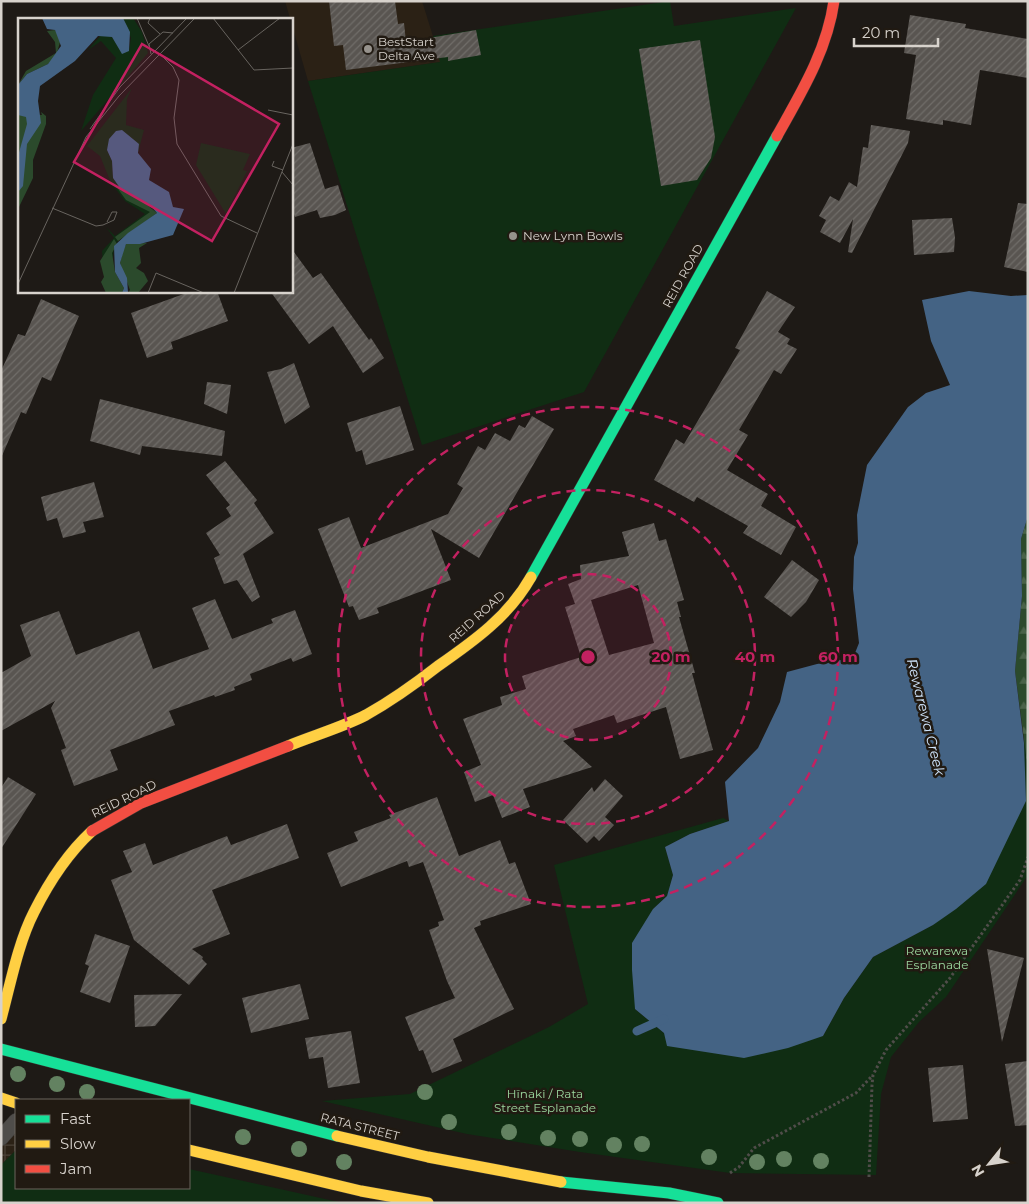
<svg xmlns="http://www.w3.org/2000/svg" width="1029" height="1204" font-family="Montserrat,sans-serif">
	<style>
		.industrial { fill: url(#industrial-grid) }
		.built { fill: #2b2115 }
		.green { fill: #102d13 }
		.forest { fill: url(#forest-firs) }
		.water { fill: #446384 }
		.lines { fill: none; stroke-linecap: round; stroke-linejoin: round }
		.stream { stroke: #446384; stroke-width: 9 }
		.building { fill: url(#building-hatch); fill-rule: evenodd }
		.lane-casing { stroke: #393633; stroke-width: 16 }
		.fast-casing { stroke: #393633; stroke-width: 12 }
		.slow-casing { stroke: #393633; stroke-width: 12 }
		.jam-casing { stroke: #393633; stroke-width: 12 }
		.path { stroke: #504d4a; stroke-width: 3; stroke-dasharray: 2.5 2.5; stroke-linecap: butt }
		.lane { stroke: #4f4d4a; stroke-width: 15 }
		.fast { stroke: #16e098; stroke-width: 11 }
		.slow { stroke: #ffcf43; stroke-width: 11 }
		.jam { stroke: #f24e42; stroke-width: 11 }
		.tree { fill: #638261 }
		.ring { fill: none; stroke: #c32161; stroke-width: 2.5; stroke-dasharray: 9 6 }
		.poi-dot { fill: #96928c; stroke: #211a12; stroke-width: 2 }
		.labels { text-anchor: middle; stroke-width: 5; stroke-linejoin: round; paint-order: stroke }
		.poi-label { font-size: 12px; fill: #d7d2cc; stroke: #211a12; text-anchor: start }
		.street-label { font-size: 12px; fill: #d7d2cc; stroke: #211a12 }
		.park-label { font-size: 12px; fill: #9cd89f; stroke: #211a12 }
		.water-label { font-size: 14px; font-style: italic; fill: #d0e6fe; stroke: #211a12 }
		.inset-road { fill: none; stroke: #68645f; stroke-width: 1 }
		.view { fill: #c32161; fill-opacity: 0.15; stroke: #c32161; stroke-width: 2.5 }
		.inset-edge { fill: none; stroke: #d7d2cc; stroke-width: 2.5 }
		.centre { fill: #c32161; stroke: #211a12; stroke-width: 2.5 }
		.ring-label { font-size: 15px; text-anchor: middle; font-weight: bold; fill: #c32161; stroke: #211a12; stroke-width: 5; stroke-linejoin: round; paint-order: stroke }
	</style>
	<defs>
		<pattern id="industrial-grid" width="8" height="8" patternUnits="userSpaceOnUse" patternTransform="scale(1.25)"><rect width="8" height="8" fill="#2b2115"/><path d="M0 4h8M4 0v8" fill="none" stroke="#494036"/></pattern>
		<pattern id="forest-firs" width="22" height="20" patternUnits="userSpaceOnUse" patternTransform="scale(1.25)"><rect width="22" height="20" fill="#2b4a2c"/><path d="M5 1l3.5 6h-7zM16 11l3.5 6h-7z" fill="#496349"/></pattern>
		<pattern id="building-hatch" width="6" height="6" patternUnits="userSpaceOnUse" patternTransform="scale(1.25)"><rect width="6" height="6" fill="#595551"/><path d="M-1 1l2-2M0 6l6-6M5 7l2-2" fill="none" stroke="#706d69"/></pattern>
	</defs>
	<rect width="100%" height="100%" fill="#1e1a16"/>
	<path class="industrial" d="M1,1127L16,1131V1150L1,1165Z"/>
	<path class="built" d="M285,1H422L441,62L308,81Z"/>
	<g class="green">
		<path d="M670,1L674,26L796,8L584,392L422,445L308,81L440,62L433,36Z"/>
		<path d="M1028,516V875L946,997L919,1022L891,1057L881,1094L876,1175L730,1173L580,1152L467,1134L322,1101L410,1094L549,1027L588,1004L554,865L723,818L729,821L690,834L665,847L673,875L667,896L653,909L635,1009L664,1033L823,1036L844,998L873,957L933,925L1024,743L1021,539Z"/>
		<path d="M16,1150V1188H189V1169L343,1203H1V1165Z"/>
	</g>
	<path class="forest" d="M1028,516V770L1015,671L1022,596L1021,539Z"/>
	<path class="water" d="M969,291L1011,296L1028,295V516L1021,539L1022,596L1015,671L1024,743L1026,801L986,884L956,909L933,925L873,957L844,998L823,1036L788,1048L744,1058L667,1046L664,1033L635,1009L632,970V943L653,909L667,896L673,875L665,847L690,834L729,821L725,782L758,748L780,702L787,672L817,664L853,658L859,643L853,589L854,557L858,543L857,515L867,465L908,407L926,393L950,385L931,341L922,300Z"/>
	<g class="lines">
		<path class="stream" d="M637,1031L664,1019"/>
	</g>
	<g class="building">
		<path d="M329,1H395L398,24L404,23L406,42L476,30L481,55L448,61V57L346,70L343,45L334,46Z"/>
		<path d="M910,15L966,24L965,28L1028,39V78L980,70L971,125L943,120V125L906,119L916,55L904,53Z"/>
		<path d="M700,40L715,137L711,158L697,180L661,186L639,49Z"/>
		<path d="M871,125L910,131L908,143L852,253L848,252L853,219L840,243L820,232L826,220L819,216L830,196L839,201L849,182L857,187L863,147L868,148Z"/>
		<path d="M310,143L325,189L338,185L346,210L335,215L320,218L317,210L295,217L291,204V148Z"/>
		<path d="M1018,203L1028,204V272L1004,267Z"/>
		<path d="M952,218L955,237L954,252L914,255L912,220Z"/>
		<path d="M291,248L313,278L321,273L369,340L371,338L384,358L363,373L333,326L309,344L270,291H291Z"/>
		<path d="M192,291H217L228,321L171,342L173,349L147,358L131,313Z"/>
		<path d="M767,291L795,307L778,332L790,339L787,344L797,349L781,374L774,370L739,430L748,435L727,470L768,494L761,506L796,527L781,555L743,533L748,526L697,497L694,502L654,480L676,439L684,444L740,350L735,348Z"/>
		<path d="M41,299L79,316L51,381L42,377L26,414L21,412L1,458V371L18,334L25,336Z"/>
		<path d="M294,363L310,407L285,424L267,372L281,369Z"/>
		<path d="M207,382L231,385L227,414L204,404Z"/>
		<path d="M100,399L225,431L222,456L142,446L140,455L90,441Z"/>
		<path d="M400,406L414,450L366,465L362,450L356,452L347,423Z"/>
		<path d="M532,416L554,429L479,558L431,529L451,580L377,608L379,613L359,620L353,606L349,607L318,529L349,517L361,548L448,514L463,488L457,484L478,446L485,450L495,433L510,441L519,425L525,428Z"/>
		<path d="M225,461L257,500L254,503L274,533L243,554L260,597L252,602L237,580L224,584L214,558L220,555L206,533L231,516L226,508L230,505L206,475Z"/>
		<path d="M94,482L104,517L83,522L86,532L63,538L57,518L47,521L41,497Z"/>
		<path d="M654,523L659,541L666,539L684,600L677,602L681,617H679L695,673H692L713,750L680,759L666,707L617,723L614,715L573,729L576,736L563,741L592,767L523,789L530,807L502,818L493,795L475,802L464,772L481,765L463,719L502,705L500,697L526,689L522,676L581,657L565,607L575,604L568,584L581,579L580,565L629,556L622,532ZM638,585L654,643L609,655L591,600Z"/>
		<path d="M792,560L819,580L806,602L791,617L764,597Z"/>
		<path d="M215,599L232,639L273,623L271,619L295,610L312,654L293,662L291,658L250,674L252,680L234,687L235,690L215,697L214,695L169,711L175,725L110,750L118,770L74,786L61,750L66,748L51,708L55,701L1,731V673L31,656L20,625L59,611L76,655L139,631L153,669L209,649L192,608Z"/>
		<path d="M8,777L36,794L1,849V788Z"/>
		<path d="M605,779L623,796L605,817L614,825L599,841L594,836L587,843L563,820L592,787L594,792Z"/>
		<path d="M437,797L459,856L500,840L509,864L515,862L531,904L480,921L481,925L474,928L514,1009L453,1039L462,1061L432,1073L423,1050L419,1051L405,1017L455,998L447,981L429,930L439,926L438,922L444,920L423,862L409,867L407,861L341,887L327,853L358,841L354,832L391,818L389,815Z"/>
		<path d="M287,824L299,858L212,890L230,934L192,949L203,957L202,959L207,964L189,985L134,940L111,880L132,872L123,851L145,843L153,865L227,836L231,845Z"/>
		<path d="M95,934L130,946L110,1003L80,992L89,966L85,964Z"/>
		<path d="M987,949L1024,958L1002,1042Z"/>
		<path d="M300,984L309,1019L251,1033L242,998Z"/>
		<path d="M182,994L155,1026L135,1027L134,995Z"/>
		<path d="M351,1031L360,1083L328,1088L323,1057L309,1059L305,1038Z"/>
		<path d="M1028,1061V1125L1015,1126L1005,1064Z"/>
		<path d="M963,1065L968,1119L933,1122L928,1068Z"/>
	</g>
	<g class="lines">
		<defs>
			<path id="lane" d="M1,1138L16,1121"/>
			<g id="fast">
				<path d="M531,577L777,136"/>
				<path d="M1,1049L337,1136"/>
				<path d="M561,1182L669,1193L718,1203"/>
			</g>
			<g id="slow">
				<path d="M288,746C312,736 343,727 366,715C391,701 415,684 438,666C474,641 509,616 531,577"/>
				<path d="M1,1019C10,986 18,943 34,912C49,882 67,854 92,831"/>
				<path d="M1,1098L16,1103"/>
				<path d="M337,1136L428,1157L561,1182"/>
				<path d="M189,1150L361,1191L428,1203"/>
			</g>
			<g id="jam">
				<path d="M777,136C801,93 827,51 834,1"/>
				<path d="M92,831L141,803L288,746"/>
			</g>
		</defs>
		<use href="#lane" class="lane-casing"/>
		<use href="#fast" class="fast-casing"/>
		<use href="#slow" class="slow-casing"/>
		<use href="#jam" class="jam-casing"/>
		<g class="path">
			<path d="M730,1173L739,1167L754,1148L856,1093L872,1076"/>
			<path d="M869,1177L872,1085L873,1075L886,1050L950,978L1020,880L1028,857"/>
		</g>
		<use href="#lane" class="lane"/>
		<use href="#fast" class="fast"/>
		<use href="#slow" class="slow"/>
		<use href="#jam" class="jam"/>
	</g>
	<g class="tree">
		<circle cx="18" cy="1074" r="8"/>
		<circle cx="57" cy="1084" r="8"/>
		<circle cx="87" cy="1092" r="8"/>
		<circle cx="425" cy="1092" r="8"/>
		<circle cx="449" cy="1122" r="8"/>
		<circle cx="509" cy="1132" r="8"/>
		<circle cx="243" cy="1137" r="8"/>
		<circle cx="548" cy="1138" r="8"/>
		<circle cx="580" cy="1139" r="8"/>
		<circle cx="642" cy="1144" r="8"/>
		<circle cx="614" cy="1145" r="8"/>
		<circle cx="299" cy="1149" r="8"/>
		<circle cx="709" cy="1157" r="8"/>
		<circle cx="784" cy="1159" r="8"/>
		<circle cx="821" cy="1161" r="8"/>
		<circle cx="344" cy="1162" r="8"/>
		<circle cx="757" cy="1162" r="8"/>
	</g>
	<circle cx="588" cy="657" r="83" fill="#c32161" fill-opacity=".12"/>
	<g class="ring">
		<circle cx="588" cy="657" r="83"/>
		<circle cx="588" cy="657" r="167"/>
		<circle cx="588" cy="657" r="250"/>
	</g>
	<g class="poi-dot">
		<circle cx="368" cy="49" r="5"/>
		<circle cx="513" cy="236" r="5"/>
	</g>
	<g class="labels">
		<g class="poi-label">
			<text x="378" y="46">BestStart<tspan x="378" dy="14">Delta Ave</tspan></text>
			<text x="523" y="240">New Lynn Bowls</text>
		</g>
		<g class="street-label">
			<text transform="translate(683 276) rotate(-61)" y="4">REID ROAD</text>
			<text transform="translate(477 617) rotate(-42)" y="4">REID ROAD</text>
			<text transform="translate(124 799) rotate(-26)" y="4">REID ROAD</text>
			<text transform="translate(360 1127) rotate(14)" y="4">RATA STREET</text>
		</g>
		<g class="park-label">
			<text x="937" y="955">Rewarewa<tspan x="937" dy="14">Esplanade</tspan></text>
			<text x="545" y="1098">Hīnaki / Rata<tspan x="545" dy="14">Street Esplanade</tspan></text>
		</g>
		<g class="water-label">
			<text transform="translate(926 717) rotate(76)" y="5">Rewarewa Creek</text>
		</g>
	</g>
	<g transform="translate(18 18)">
		<rect width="275" height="275" fill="#1e1a16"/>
		<path d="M105,0H115L124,14L130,35L63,113L75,77L98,40L83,23L70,32L84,16L94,19L103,33H111L113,20ZM114,70L109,81L108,107L126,112L120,135L114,120L98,113L89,132L94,143L95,160L137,197L100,223L96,228L95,240L85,247L84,233L96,220L88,209L97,218L127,196L107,183L93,165L82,138L69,128ZM183,125L232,136L225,152L229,153L208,196L178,147Z" fill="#102d13"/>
		<path d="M37,12L43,21L38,38L30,46L9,56L0,67L8,53L38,35L37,24L29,13ZM23,94L28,98V106L15,142V160L0,191V97H24ZM100,171L118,178L139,195L100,223L97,219L132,194L108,182ZM96,221L99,226L94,235L97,254L106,270L104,275H88L83,264L86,259L82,243ZM129,225L121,230L123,245L118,250L126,255L130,263L120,275H110L112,272L102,245L105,233L108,226Z" fill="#2b4a2c"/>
		<path d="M24,0H105L112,14L111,33L104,36L94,19L80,18L57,43L22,68L20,83L23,105L9,126L5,168L0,174V138L9,106L8,99L0,97V67L9,56L30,46L43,28L37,12L29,11ZM104,112L121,126L120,135L133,151L131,162L151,174L155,189L166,191L155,217L122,226H108L102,245L109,260L110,275H104L106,270L97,254L96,228L110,215L139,195L132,187L102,170L95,160L94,143L89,132L91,121L98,113Z" fill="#446384"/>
		<path class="inset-road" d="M119,0L131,28M132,0L130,5L142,16M195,0L236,52L275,50M220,32L262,0M133,36L131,26L145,14L155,15M142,36L155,49L161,62L156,100L159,126L203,198L239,215M250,92L275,97M72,111L102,69L169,0M256,143L254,148L265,152M264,154L275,167M34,190L78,208L85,207L96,202L99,194H94L89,204M0,266L68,119L101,78L177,0M130,275L138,255L186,275M216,275L275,126"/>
		<path class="view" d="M124,26L261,106L194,223L56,144Z"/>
		<rect width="275" height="275" class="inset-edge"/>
	</g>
	<circle cx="588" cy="657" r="8" class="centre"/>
	<g class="ring-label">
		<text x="671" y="662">20 m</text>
		<text x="755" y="662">40 m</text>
		<text x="838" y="662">60 m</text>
	</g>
	<rect width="1029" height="1204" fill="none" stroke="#d7d2cc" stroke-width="5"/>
	<rect x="15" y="1099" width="175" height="90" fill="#211a12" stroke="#6a645c"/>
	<rect x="25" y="1115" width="25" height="8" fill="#16e098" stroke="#6a645c"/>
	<text x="60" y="1124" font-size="15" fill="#d7d2cc">Fast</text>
	<rect x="25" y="1140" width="25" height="8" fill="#ffcf43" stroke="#6a645c"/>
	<text x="60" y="1149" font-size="15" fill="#d7d2cc">Slow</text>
	<rect x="25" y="1165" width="25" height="8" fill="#f24e42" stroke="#6a645c"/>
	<text x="60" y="1174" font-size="15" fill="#d7d2cc">Jam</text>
	<g transform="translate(989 1164) rotate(240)" stroke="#211a12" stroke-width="4" paint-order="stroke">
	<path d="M0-4L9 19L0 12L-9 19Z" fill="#d7d2cc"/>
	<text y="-8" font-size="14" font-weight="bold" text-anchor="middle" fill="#d7d2cc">N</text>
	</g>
	<path d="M854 38v8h84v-8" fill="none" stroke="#d7d2cc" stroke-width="2.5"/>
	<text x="862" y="38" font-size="15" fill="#d7d2cc" stroke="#211a12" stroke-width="4" paint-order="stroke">20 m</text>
</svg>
